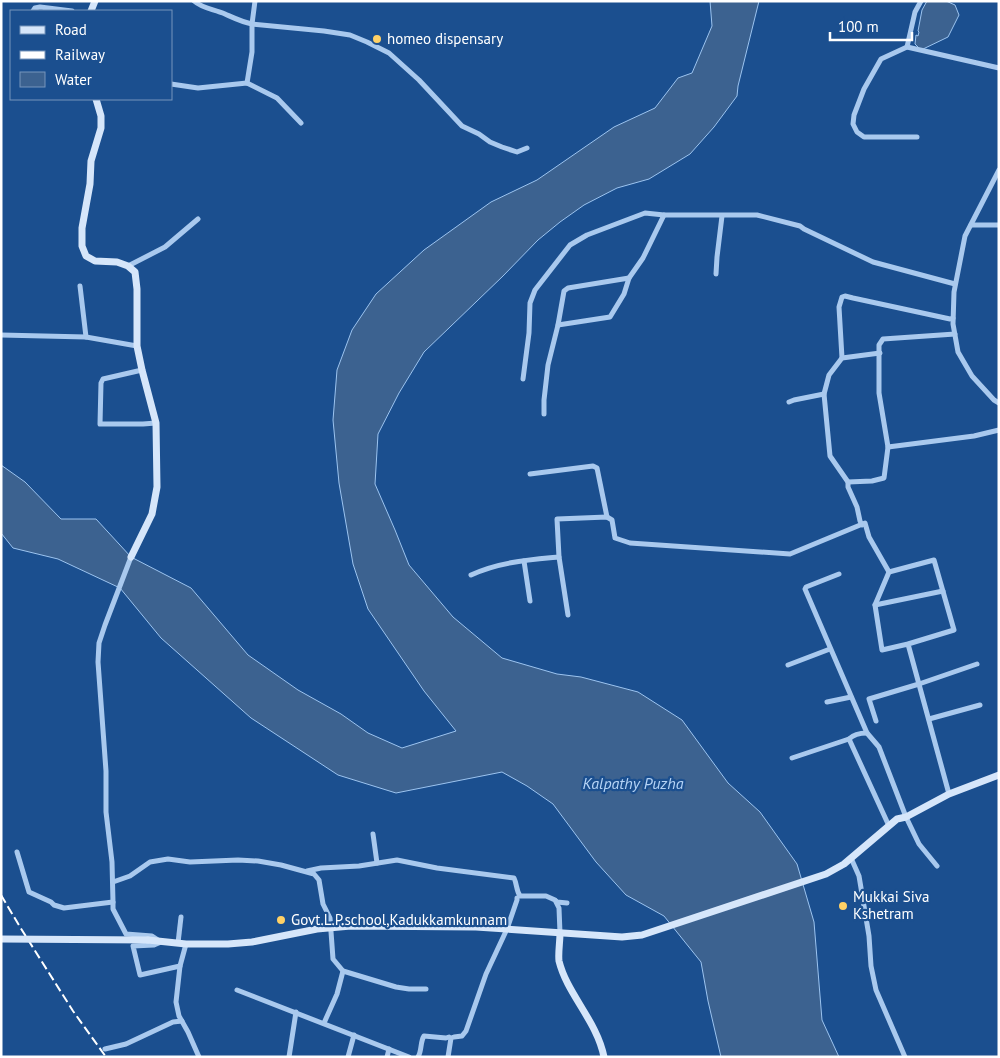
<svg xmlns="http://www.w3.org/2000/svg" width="1000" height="1058" font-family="'PT Sans',sans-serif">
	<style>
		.water { fill: #3c6290; stroke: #9cc4f0 }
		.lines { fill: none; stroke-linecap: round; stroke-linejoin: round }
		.street { stroke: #a9c9ee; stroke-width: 5 }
		.secondary { stroke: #d6e6fa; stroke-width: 7 }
		.rail { stroke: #fff; stroke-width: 2; stroke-dasharray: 9 4; stroke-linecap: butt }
		.secondary-bridge { stroke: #d6e6fa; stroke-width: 7 }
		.poi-dot { fill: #ffd166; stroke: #1b4f8f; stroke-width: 2 }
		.labels { text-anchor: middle; stroke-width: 4.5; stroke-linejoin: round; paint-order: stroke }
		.poi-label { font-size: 15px; fill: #fff; stroke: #1b4f8f; text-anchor: start }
		.water-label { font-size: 16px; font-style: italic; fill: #b5d3f5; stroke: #1b4f8f }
	</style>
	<rect width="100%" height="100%" fill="#1b4f8f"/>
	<g class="water">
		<path d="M710,1H759L738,86L737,96L714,127L690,154L649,179L617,188L584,205L560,222L538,240L503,276L424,352L399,393L378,434L375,484L395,530L409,565L453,617L502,658L557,674L581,677L638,692L682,720L728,783L760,812L797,864L814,922L822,1020L839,1057H721L708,1001L701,962L664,916L626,895L596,862L553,804L527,786L502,772L396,793L338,775L251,718L161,638L120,588L58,559L13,548L1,533V465L25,482L61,519H96L131,557L191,588L248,655L298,690L341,714L368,733L402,748L456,731L424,691L368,609L353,564L339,483L333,420L337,370L352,330L376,294L424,250L491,202L537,180L614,127L655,108L678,78L692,73L712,26Z"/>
		<path d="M927,1H946L955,5L959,15L948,37L921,50L915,44L916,35L918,36L919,32L918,31L922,10Z"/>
	</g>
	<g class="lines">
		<g class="street">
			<path d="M194,1C203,9 214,9 225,14C234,18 242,22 252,24L324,31L350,35L367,42L389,53L419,80L462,126L479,134L490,142L502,147L517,152L527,148"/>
			<path d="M33,11L35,8L40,7L72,11"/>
			<path d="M907,47L915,12L921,1"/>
			<path d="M247,83L252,52V24L255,1"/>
			<path d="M171,84L198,88L247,83L277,98L301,123"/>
			<path d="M917,137H864L857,132L853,124L854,115L864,89L881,59L907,47L999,68"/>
			<path d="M999,170L965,236L954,292L953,324L958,352L972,376L994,400L999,403"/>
			<path d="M971,225H999"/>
			<path d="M128,266L165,247L198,219"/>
			<path d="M716,274L717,257L722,216"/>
			<path d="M80,286L86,337"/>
			<path d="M558,325L610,317L624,294L629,278L643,258L664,215"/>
			<path d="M1,335L86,337L137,346"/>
			<path d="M842,358L839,307L842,297L845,296L853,298L950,319L953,318"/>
			<path d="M142,370L103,379L101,383L100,424H143L156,423"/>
			<path d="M523,379L529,333L530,303L535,290L570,245L587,235L645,213L664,215H757L800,226L804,229L873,262L955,284"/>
			<path d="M789,402L794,400L824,394"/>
			<path d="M544,414V400L548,365L558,325L564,291L568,288L629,278"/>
			<path d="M888,447L974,436L999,430"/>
			<path d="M530,474L593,466L597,468L607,517"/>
			<path d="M848,482L872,481L884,478L888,447L879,393V345L883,339L955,334"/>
			<path d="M862,525L860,521L857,507L848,487V482L830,456L824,394L829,375L842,358L880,353"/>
			<path d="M131,557L105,625L99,643L98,662L106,771V812L112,862L113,902V909L126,934L152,936L158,940"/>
			<path d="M524,561L530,601"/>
			<path d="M839,574L806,587L805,589L867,733L879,747L906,817L919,844L937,866"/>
			<path d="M471,575C499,562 528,560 559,557"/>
			<path d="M875,605L943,591"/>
			<path d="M568,615L559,557L557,519L607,517L612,520L615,538L630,543L790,554L865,523L869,537L889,572"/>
			<path d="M908,644L882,650L875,605L889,572L934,560L954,630L908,644L949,794"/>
			<path d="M788,665L830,649"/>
			<path d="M827,702L851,697"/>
			<path d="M929,719L980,705"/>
			<path d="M876,721L869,699L919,684L977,664"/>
			<path d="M849,739L889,826"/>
			<path d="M792,758L849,739C854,734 860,733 867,733"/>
			<path d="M373,834L377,863"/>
			<path d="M17,852L29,892L51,902L54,905L64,908L113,902"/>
			<path d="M851,858L859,876L869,936L871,966L876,990L905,1057"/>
			<path d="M307,871L321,868L359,866L397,860L437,868L514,878C517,884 516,890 520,896H546L555,900L559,908L560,933"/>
			<path d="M113,882L130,876L150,862L168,859L190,862L238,860L258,861L281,865L314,874L319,880L323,904L330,918L333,959L343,971L396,987L409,989H426"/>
			<path d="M556,901L557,902L567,903"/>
			<path d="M161,942L154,945L133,946L140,975L180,966"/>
			<path d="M178,943L181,917"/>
			<path d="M186,944L180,966L176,1002L179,1016L188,1032L199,1057"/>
			<path d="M237,990L409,1057"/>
			<path d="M324,1023L337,994L343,971"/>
			<path d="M105,1049L126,1044L173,1022L182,1021"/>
			<path d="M289,1057L296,1012"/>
			<path d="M348,1057L354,1035"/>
			<path d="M387,1057L389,1049"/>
			<path d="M418,1057C422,1051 420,1042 424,1036L446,1038L449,1037"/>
			<path d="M448,1057L451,1038L454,1037L462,1036L466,1031L486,974L507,929L517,900V898"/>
		</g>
		<g class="secondary">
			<path d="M91,11L95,1"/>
			<path d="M96,99L101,116V128L91,161L90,184L82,228V246L86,256L95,261L117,262L128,266L135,272L137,289V346L142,370L156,423L157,487L152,514L131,557"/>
			<path d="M560,933C560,942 558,953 559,961C567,994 597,1021 604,1057"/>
			<path d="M148,940L186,944H228L252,942L317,929L351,926L476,927L622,937L642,935L826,874L844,864L897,819L906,817L949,794L999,775"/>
		</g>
		<path class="rail" d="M1,895L20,927L73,1011L106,1057"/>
		<path class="secondary-bridge" d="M1,939L148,940"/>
	</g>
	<g class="poi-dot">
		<circle cx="377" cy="39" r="5"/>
		<circle cx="843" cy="906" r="5"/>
		<circle cx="281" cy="920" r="5"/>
	</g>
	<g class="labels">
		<g class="poi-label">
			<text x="387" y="44">homeo dispensary</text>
			<text x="853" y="902">Mukkai Siva<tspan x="853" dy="17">Kshetram</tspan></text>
			<text x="291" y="925">Govt.L.P.school,Kadukkamkunnam</text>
		</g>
		<g class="water-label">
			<text x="633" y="789">Kalpathy Puzha</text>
		</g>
	</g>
	<rect width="1000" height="1058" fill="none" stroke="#ffffff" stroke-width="5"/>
	<rect x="10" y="10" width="162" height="90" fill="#1b4f8f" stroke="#7695bc"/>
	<rect x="20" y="26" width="25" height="8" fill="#d6e6fa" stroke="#7695bc"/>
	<text x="55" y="35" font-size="15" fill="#ffffff">Road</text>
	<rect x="20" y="51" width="25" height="8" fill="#ffffff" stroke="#7695bc"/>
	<text x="55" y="60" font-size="15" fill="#ffffff">Railway</text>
	<rect x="20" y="72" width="25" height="15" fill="#3c6290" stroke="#7695bc"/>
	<text x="55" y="85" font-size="15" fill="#ffffff">Water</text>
	<path d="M830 32v8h82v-8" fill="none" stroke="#ffffff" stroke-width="2.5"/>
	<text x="838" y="32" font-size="15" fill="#ffffff" stroke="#1b4f8f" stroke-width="4" paint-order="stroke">100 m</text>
</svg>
